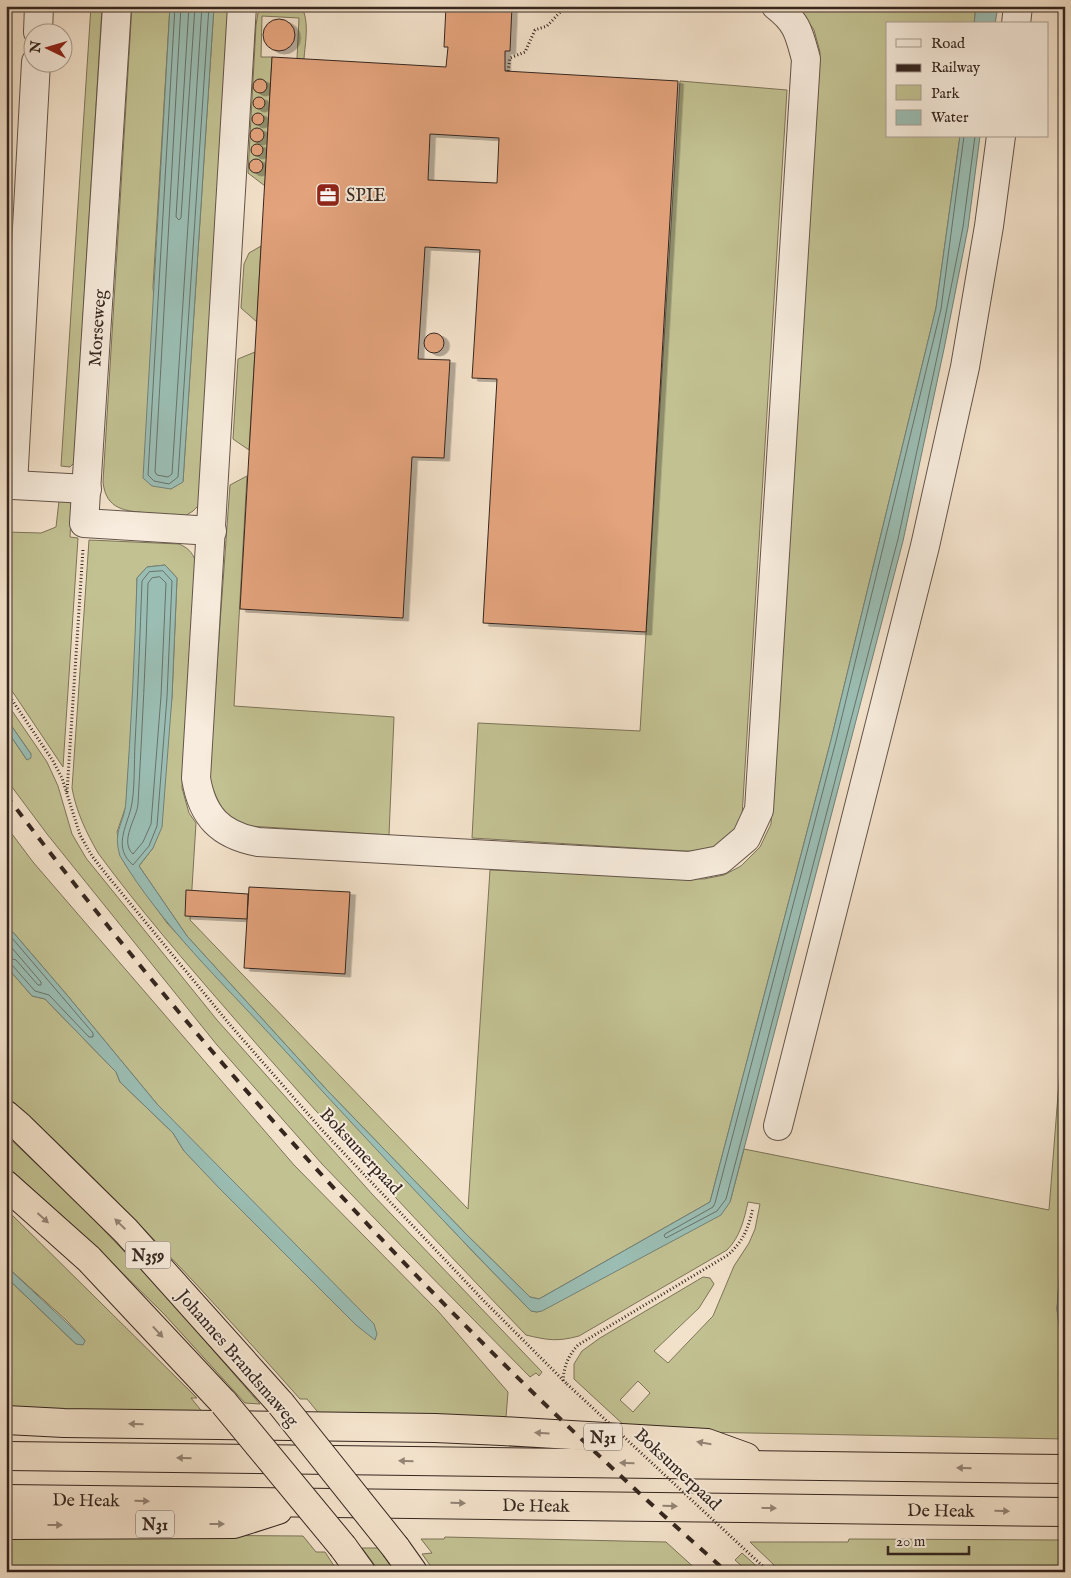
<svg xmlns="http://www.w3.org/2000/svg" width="1071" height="1578" font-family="'IM FELL English',serif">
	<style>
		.green { fill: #c2c192; stroke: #7c7458; fill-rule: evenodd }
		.water { fill: #9bbeb4; stroke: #728178 }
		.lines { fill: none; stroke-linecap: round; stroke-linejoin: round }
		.shore { stroke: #68726a; stroke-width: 1 }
		.building { fill: #e3a37c; stroke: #35261f; fill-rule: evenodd; filter: url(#shadow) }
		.minor-casing { stroke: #64554a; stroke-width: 30 }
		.highway-casing { stroke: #35261f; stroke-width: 30 }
		.path { stroke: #35261f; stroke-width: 3; stroke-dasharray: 1 2.5; stroke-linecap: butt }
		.minor { stroke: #f7ecdd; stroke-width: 28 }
		.highway { stroke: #f3e2cb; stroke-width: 28 }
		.rail { stroke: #35261f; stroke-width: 4; stroke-dasharray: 9 9; stroke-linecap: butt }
		.highway-bridge-casing { stroke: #35261f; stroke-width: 30; stroke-linecap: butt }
		.path-bridge { stroke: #35261f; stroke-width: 3; stroke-dasharray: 1 2.5; stroke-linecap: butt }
		.highway-bridge { stroke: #f3e2cb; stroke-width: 28 }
		.oneway { fill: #948475 }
		.labels { text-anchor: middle; stroke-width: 4; stroke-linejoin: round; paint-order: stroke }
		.shield { fill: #f7ecdd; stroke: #6f6158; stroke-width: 1 }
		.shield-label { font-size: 16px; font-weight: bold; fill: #35261f }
		.poi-label { font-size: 18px; fill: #35261f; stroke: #f7ecdd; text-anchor: start }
		.street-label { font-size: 18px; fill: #35261f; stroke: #f7ecdd }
	</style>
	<defs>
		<filter id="shadow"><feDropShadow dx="5.5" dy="3" stdDeviation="0" flood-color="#0004"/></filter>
	</defs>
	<rect width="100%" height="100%" fill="#f3e2cb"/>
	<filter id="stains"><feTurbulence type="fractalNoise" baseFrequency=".004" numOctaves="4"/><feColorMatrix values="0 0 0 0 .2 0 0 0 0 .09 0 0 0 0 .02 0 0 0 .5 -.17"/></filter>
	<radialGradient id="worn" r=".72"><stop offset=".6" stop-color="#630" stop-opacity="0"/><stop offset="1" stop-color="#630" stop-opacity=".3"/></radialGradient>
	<g class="green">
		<path d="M91,6H100L102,8L74,463L70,467L61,466Z"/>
		<path d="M132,6H170L153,287L170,489L183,481L214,6H229L200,504L193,511L185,516C173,515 161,514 149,513C125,511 106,510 103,482Z"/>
		<path d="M263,6H301C310,21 305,43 304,59H297L299,18L262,16L261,57H272L265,186L248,173L256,25L258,13Z"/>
		<path d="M804,6H976L974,24H887V136H960L936,308L831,740L710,1202L539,1299L530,1297L466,1234L326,1089L187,936L139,866L153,848L172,697L177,578L165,565L147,567L137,578L135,668L126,806L117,832L125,864L167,923L376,1148L476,1255L531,1311L537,1312L730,1202L744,1149L1049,1210L1065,1005V1202L1057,1309L1060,1332L1065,1338V1439L697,1432L626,1427L574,1379V1364L582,1351L600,1338L703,1277L710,1278L714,1284L699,1308L654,1351L668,1363L713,1316L734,1266L749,1243L755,1229L760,1204L748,1202C744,1220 740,1237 727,1250L579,1336C557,1342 547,1340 526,1335C426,1231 327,1126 233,1017C187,964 140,910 98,853C86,832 76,811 72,788L89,540L179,544C188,548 192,552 195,560L182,788L189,813L196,823L190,920L468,1209L490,870L704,879L724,875L741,866L760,847L771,824L820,52L814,30L803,14ZM638,1381L650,1393L633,1412L620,1400Z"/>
		<path d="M680,81L787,90L742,816C731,838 727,844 702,852L472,838L478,723L640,731Z"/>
		<path d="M261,246L257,322L241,308L244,264L249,253Z"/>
		<path d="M255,352L249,450L233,439L238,359Z"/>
		<path d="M247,476L234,706L394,717L389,835L249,826C223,818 217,801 209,777L230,485Z"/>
		<path d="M59,501L72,502L70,537L78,538L63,767L6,682V660L9,661L12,653L6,645V532L41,533L56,527Z"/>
		<path d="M6,702L47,762L58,786L72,834L86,858L217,1020L372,1194L542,1372L539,1376L536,1373L530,1377L407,1252L322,1164L217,1045L47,834L6,779V729L27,760L31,754L6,718Z"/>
		<path d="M6,826L33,862L294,1165L438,1311L508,1392L506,1417L403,1414L321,1416L307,1399H300C206,1293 111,1190 6,1095V966L32,996L45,999L116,1072L120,1082L173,1133L184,1151L356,1325L157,1104L67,995L6,924Z"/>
		<path d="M6,1135L83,1208L158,1287L260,1404L245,1403L164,1314L89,1240L6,1165Z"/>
		<path d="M6,1209L197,1398H191L204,1414L6,1409V1277L76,1344L85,1341L82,1337L66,1320L6,1266Z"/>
		<path d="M6,1534L303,1536L316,1552H325L338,1572H6Z"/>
		<path d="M445,1537L666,1542L699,1572H435L422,1554L432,1553L421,1539H444Z"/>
		<path d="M849,1539L1065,1540V1572H775L772,1569L774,1565L750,1542H848Z"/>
		<path d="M362,1548H378L395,1572H380Z"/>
		<path d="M742,1553L763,1572C747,1572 747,1571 735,1560Z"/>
	</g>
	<g class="water">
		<path d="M170,6H214L183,482L171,489L152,486L143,478Z"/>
		<path d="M976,6H998L995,24H974Z"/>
		<path d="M960,136H980L968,228L944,349L903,541L730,1202L721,1215L542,1311L537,1312L531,1311C444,1223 360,1132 276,1041C222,982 161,925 120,856C112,829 125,824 126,800C131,726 135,652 137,578L147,567L165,565L177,578L172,697L162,827L153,848L139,866L187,936L326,1089L466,1234L530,1297L539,1299L710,1202L831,740L936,308Z"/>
		<path d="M6,718L31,754V758L27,760L6,729Z"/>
		<path d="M6,924L67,995L157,1104L374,1324L377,1334L375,1340L356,1325L220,1189L184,1151L173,1133L120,1082L116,1072L45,999L32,996L6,966Z"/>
		<path d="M1065,1202V1338L1060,1332L1057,1309Z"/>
		<path d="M6,1266L82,1337L85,1341L83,1345L76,1344L6,1277Z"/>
	</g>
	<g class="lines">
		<g class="shore">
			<path d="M175,6L148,475L154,481L169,484L178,477L209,6"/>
			<path d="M181,6L155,472L157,475L168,477L172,474L202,6"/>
			<path d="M189,6L176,217L179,220L181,218L195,6"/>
			<path d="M964,136L941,309L836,741L715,1203L713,1207L665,1234L664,1236L666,1238L717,1211L726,1199L898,539L939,348L963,227L975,136"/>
			<path d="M163,571L172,581L167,697L157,826L149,846L133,865C113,848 126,828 131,808C135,792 134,762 135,744C138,689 140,635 142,581L149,572Z"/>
			<path d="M160,577L166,583L161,696L151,824L143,842L133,854C119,841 137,818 138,804C142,730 146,657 148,583L152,578Z"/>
			<path d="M6,931L93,1033V1037H89L49,995L35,991L12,965L6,964"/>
			<path d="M6,941L41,982V985H38L16,960L6,957"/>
			<path d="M1065,1270L1062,1309L1065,1330"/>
		</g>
	</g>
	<g class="building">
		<path d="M446,6H512L510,51H505V71L678,81L646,632L483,623L497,379L472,378L480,250L425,247L418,359L450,360L444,458L412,457L403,618L240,609L272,57L446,67L448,47H444ZM430,134L499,138L497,183L428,180Z"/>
		<circle cx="279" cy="35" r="16"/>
		<circle cx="260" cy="86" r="7"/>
		<circle cx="259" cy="103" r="6"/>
		<circle cx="258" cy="119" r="6"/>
		<circle cx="257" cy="135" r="7"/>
		<circle cx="257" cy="150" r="6"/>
		<circle cx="256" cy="166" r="7"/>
		<circle cx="434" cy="343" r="10"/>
		<path d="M249,887L350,892L345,974L244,968Z"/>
		<path d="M186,890L248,894L247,919L185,916Z"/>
	</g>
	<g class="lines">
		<defs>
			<g id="minor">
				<path d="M117,6L84,523L212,531"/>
				<path d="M242,6L196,778C202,816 220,835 258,842L689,866L720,860L746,838L759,810L806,59C799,34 798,23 776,6"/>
				<path d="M1016,24L1018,6"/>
				<path d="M38,32L39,6"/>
				<path d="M13,485L87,489"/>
				<path d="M6,486L13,485L36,62"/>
				<path d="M778,1126L925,546L965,367L989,226L1001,136"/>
			</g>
			<g id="highway">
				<path d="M6,1115L20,1127L126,1231L281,1404"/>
				<path d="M6,1185L89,1259L224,1403"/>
				<path d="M6,1420L64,1423L435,1428L502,1431L707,1443L746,1457"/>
				<path d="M6,1456L1065,1469"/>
				<path id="s1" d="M6,1499L1065,1512"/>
				<path d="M6,1525L234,1524L278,1510"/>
				<path d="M343,1547L361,1572"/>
				<path d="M396,1548L413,1572"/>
			</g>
		</defs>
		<use href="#minor" class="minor-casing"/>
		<use href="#highway" class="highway-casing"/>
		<g class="path">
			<path d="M508,71L510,58L525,52L535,30L547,26L566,6"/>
			<path d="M6,691L53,761L62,778L80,835L92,856L106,874L231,1026L322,1130L483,1300L567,1384"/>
			<path d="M67,792L83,549"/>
			<path d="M563,1381C564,1366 568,1356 578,1345L728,1255C744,1240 748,1229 753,1208"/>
		</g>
		<use href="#minor" class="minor"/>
		<use href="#highway" class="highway"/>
		<path class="rail" d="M6,795C219,1078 461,1338 727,1572"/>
		<defs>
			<g id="highway-bridge">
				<path d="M224,1403L343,1547"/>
				<path d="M281,1404L396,1548"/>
			</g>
		</defs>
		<use href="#highway-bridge" class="highway-bridge-casing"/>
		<path class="path-bridge" d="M567,1384L769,1572"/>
		<use href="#highway-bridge" class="highway-bridge"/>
	</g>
	<defs><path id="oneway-solid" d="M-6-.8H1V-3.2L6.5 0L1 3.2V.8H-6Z" transform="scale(1.25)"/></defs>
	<g class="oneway">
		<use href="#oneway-solid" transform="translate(43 1218) rotate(42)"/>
		<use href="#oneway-solid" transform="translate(120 1224) rotate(-136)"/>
		<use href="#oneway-solid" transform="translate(158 1332) rotate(47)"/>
		<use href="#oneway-solid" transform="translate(136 1424) rotate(-179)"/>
		<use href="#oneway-solid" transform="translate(542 1433) rotate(-177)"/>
		<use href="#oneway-solid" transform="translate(704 1443) rotate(-170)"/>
		<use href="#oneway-solid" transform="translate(184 1458) rotate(-179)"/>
		<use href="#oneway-solid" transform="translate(406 1461) rotate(-179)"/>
		<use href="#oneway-solid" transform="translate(627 1463) rotate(-179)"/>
		<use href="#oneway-solid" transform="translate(964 1468) rotate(-179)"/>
		<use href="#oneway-solid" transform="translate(142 1501) rotate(1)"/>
		<use href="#oneway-solid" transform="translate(458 1503) rotate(1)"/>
		<use href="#oneway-solid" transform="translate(670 1506) rotate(1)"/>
		<use href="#oneway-solid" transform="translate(769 1508) rotate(1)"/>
		<use href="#oneway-solid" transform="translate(1002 1511) rotate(1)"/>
		<use href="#oneway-solid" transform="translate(217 1524)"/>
		<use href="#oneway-solid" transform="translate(55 1525)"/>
	</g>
	<defs>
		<symbol id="office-square" viewBox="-11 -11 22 22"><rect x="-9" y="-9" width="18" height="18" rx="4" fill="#8f2418" stroke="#f7ecdd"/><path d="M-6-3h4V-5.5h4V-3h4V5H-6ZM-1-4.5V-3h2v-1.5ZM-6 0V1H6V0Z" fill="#fff"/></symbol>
	</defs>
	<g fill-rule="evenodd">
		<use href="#office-square" x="314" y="181" width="28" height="28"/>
	</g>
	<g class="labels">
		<g class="shield">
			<rect x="125.5" y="1241.5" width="45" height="27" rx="4"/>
			<rect x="584" y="1423.5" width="38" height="27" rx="4"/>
			<rect x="136" y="1510.5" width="38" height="27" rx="4"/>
		</g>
		<g class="shield-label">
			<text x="148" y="1261">N359</text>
			<text x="603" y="1443">N31</text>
			<text x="155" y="1530">N31</text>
		</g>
		<g class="poi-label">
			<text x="346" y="201">SPIE</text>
		</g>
		<g class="street-label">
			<text transform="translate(97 328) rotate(-86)" y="6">Morseweg</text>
			<text transform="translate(361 1151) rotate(47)" y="6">Boksumerpaad</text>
			<text transform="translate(238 1358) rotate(49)" y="6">Johannes Brandsmaweg</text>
			<text transform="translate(678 1469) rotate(43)" y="6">Boksumerpaad</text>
			<text dy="6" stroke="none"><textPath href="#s1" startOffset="80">De Heak</textPath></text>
			<text dy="6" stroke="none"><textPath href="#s1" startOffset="530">De Heak</textPath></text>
			<text dy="6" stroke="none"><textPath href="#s1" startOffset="935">De Heak</textPath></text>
		</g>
	</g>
	<rect width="1071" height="1578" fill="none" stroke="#f3e2cb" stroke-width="25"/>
	<rect x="8" y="8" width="1056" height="1563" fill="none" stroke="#35261f" stroke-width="2.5"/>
	<rect x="12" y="12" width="1046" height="1553" fill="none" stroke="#35261f"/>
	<rect x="886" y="22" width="162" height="115" fill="#f7ecdd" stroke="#a99d91"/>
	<rect x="896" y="39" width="25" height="8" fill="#f7ecdd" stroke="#a99d91"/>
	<text x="931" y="48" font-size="15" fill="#35261f">Road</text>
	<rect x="896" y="64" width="25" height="8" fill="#35261f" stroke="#a99d91"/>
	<text x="931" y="72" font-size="15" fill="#35261f">Railway</text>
	<rect x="896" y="85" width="25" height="15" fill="#c2c192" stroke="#a99d91"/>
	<text x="931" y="98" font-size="15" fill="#35261f">Park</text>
	<rect x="896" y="110" width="25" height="15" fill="#9bbeb4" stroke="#a99d91"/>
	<text x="931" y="122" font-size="15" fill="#35261f">Water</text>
	<g transform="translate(48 48) rotate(275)"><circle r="24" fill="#f7ecdd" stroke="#a99d91"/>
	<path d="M0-4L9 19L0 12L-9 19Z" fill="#8f2418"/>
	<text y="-8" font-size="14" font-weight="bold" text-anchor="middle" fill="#35261f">N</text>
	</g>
	<path d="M888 1546v8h81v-8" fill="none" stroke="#35261f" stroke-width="2.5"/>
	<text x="896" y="1546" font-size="15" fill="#35261f" stroke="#f7ecdd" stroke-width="4" paint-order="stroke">20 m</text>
	<rect width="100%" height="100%" filter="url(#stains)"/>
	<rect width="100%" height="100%" fill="url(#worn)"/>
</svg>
